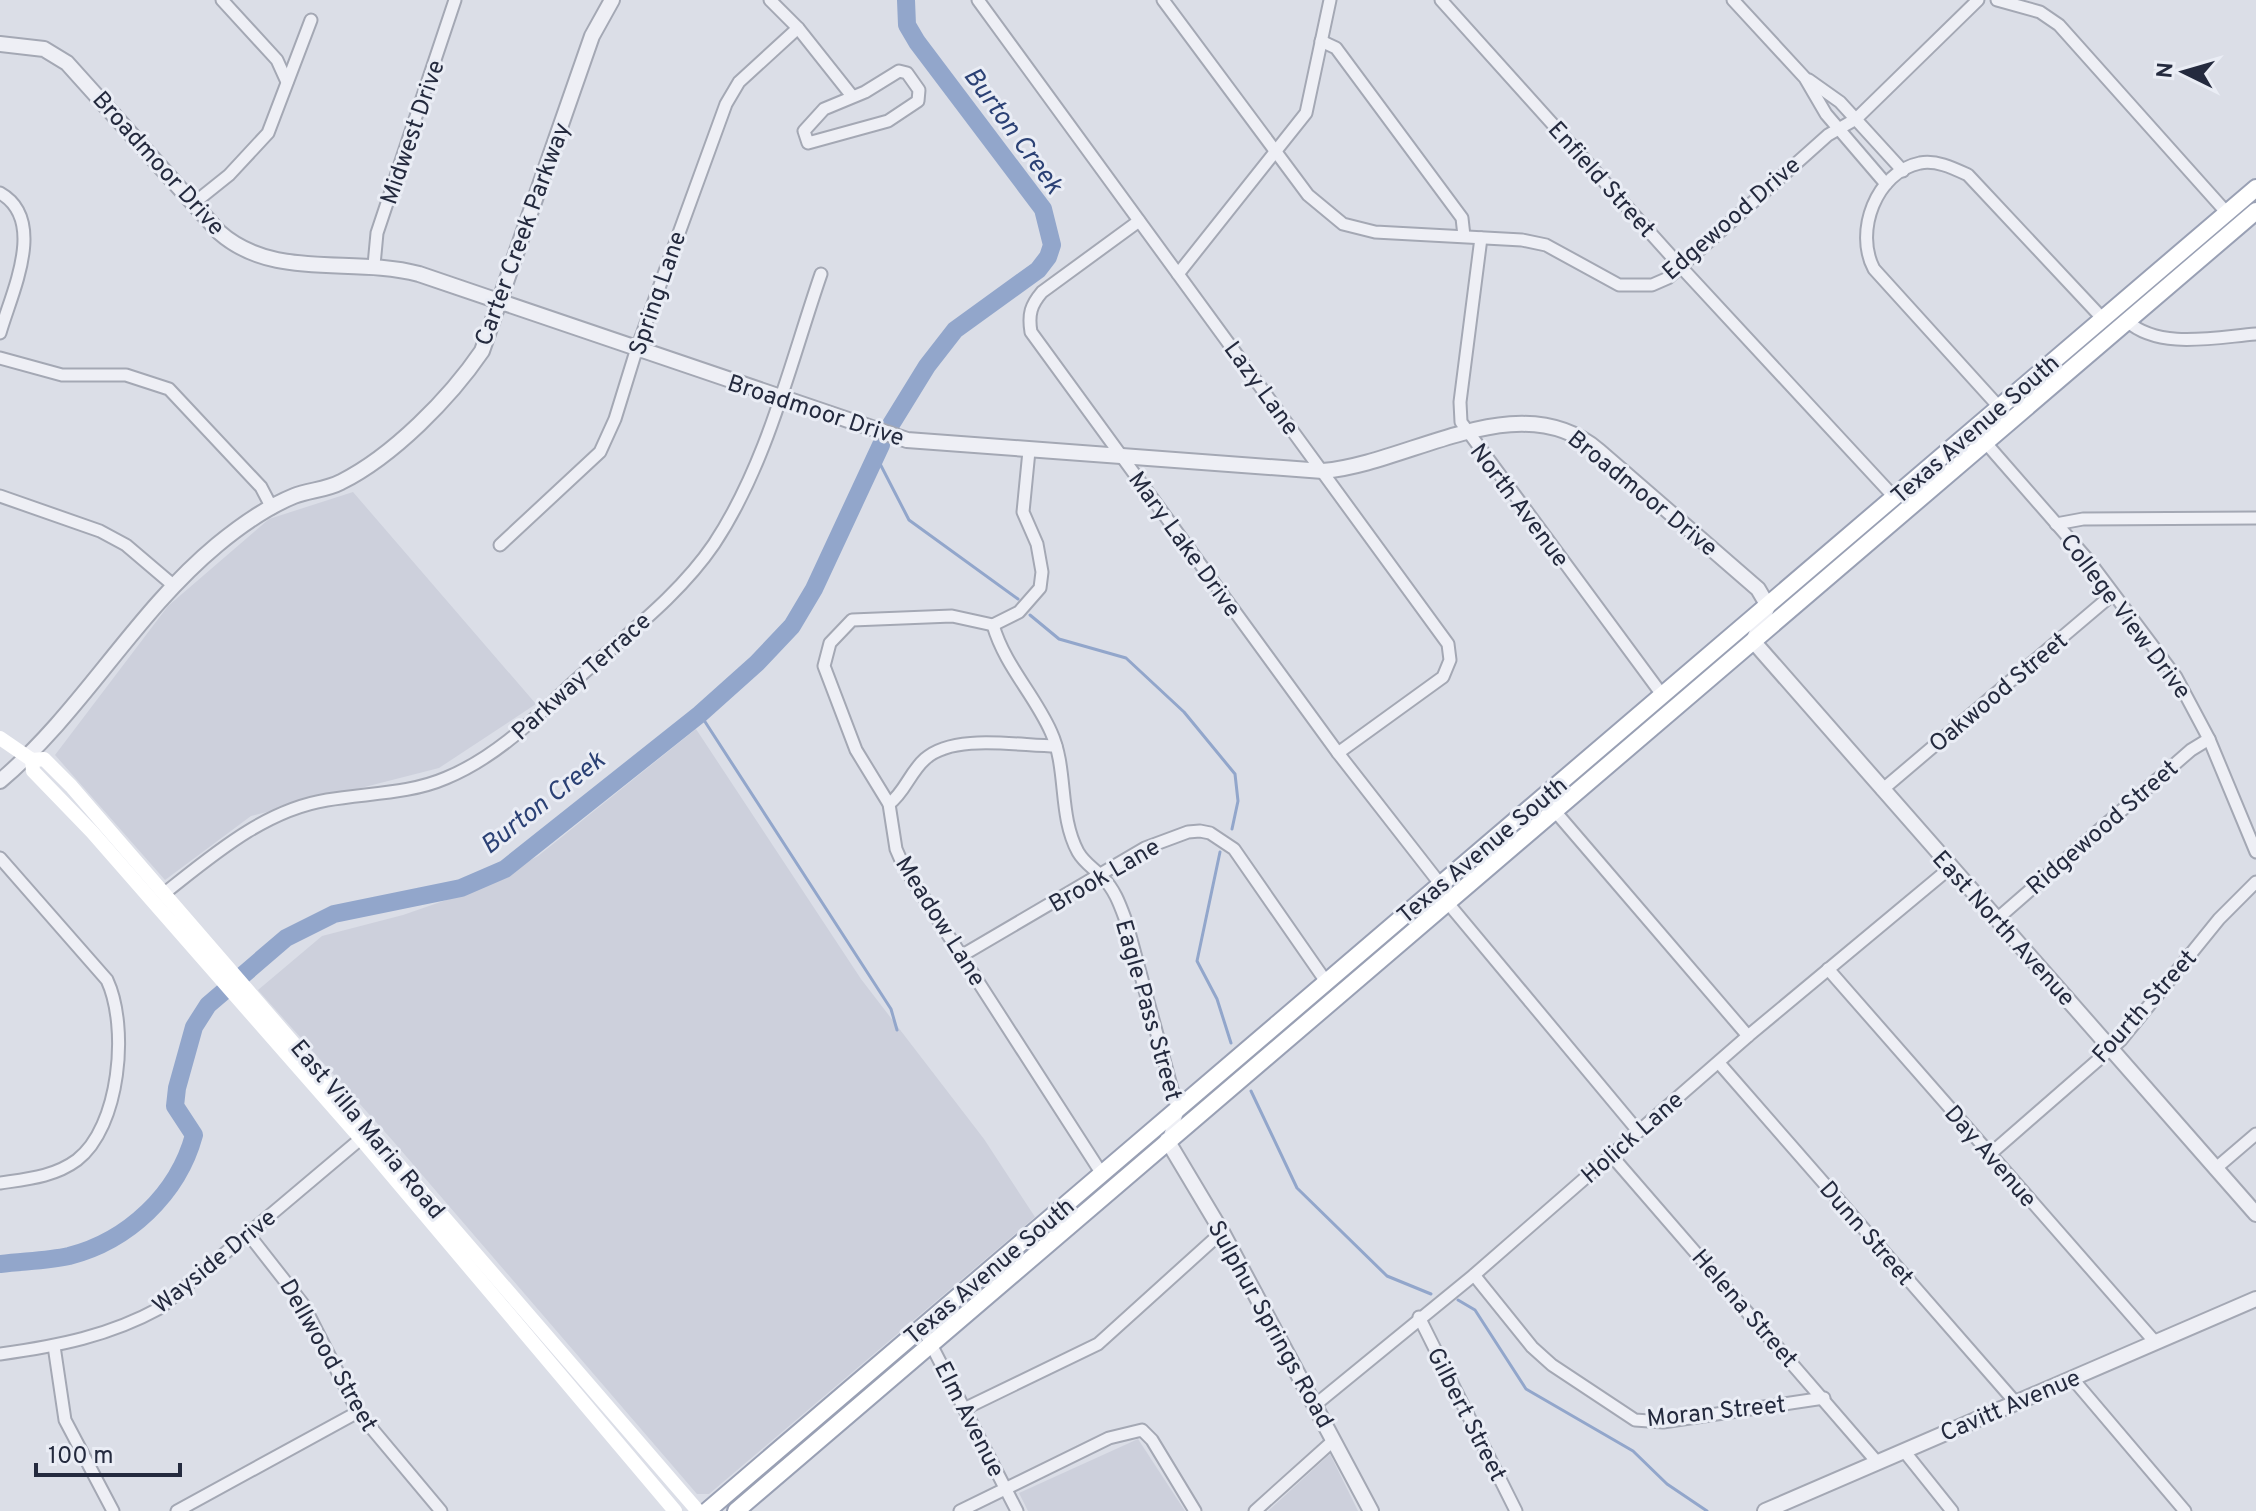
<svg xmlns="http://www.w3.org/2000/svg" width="2256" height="1511" font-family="Overpass,sans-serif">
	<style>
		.built { fill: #cdd0dc }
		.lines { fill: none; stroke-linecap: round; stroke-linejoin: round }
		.stream { stroke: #92a6cb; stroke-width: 3 }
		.river { stroke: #92a6cb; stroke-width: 18 }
		.minor-casing { stroke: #a4a8b4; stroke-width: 15 }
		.tertiary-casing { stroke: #a4a8b4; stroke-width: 18 }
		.primary-casing { stroke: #99a0b4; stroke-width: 20 }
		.minor { stroke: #eeeff5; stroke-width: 11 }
		.tertiary { stroke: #eeeff5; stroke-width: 14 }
		.secondary { stroke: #fff; stroke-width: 14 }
		.primary { stroke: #fff; stroke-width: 16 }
		.labels { text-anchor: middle; stroke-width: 6; stroke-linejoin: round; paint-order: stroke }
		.street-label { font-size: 24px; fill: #242a3e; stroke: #eaedf5 }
		.water-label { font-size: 26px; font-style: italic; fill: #2b4175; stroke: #eaedf5 }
	</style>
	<rect width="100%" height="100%" fill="#dbdee7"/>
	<g class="built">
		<path d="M353,492L536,704L439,768L251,816L165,880L55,755L168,606L269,519Z"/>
		<path d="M696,729L861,979L984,1139L1035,1217L709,1494H697L393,1141L258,990L322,936L403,915L478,889L538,856Z"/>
		<path d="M1138,1439L1185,1511H1028L1019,1493Z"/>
		<path d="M1330,1454L1358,1511H1268Z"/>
	</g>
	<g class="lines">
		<g class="stream">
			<path d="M876,456L909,520L1018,599"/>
			<path d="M1030,615L1059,639L1126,658L1184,712L1235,774L1238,801L1232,829"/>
			<path d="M700,714L891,1009L897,1030"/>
			<path d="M1220,852L1197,961L1217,999L1231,1043"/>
			<path d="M1251,1091L1297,1188L1387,1276L1431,1294"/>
			<path d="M1458,1300L1475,1310L1526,1389L1633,1451L1667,1484L1707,1511"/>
		</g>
		<g class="river">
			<path d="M890,426L927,366L955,330L1038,270L1048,257L1052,245L1043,209L917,42L907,25L906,0"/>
			<path d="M0,1264C22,1261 47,1261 69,1256C128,1241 178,1194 194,1135L175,1106L177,1088L194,1027L208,1005L286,938L334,914L461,888L505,869L700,714L757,663L792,626L814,589L881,445"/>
		</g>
		<defs>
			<g id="minor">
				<path d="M222,0L277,60L287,82"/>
				<path d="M770,0L798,28L852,96"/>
				<path d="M978,0L1448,644L1450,660L1443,677L1338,753"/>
				<path d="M1163,0L1308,195L1343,224L1375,232L1522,240L1546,245L1619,285H1652L1668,278L1828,135L1856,119L1978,0"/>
				<path d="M1441,0L1681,267L1895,498"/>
				<path d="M1733,0L1805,78L1826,114L1886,184"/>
				<path d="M1997,0L2040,12L2059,25L2227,213"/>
				<path d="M1321,41L1336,48L1462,218L1464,236"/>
				<path d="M899,71L907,73L919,90L918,101L888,121L808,143L804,131L824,109L865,92Z"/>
				<path d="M1809,80L1840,102L1903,171"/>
				<path d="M0,193C48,220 11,294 0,333"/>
				<path d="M194,203L229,175L268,133L311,20"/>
				<path d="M1139,221L1042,292C1031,305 1028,314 1031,332L1338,753L1441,885"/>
				<path d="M1481,238L1460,402L1461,422L1663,696"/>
				<path d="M374,265L377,233L455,0"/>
				<path d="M1178,274L1306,113L1330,0"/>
				<path d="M2127,321C2159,350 2216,337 2256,334"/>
				<path d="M0,358L62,375H126L169,389L261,487L272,508"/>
				<path d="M2000,408L1874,269C1854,232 1876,172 1920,163C1937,160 1953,168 1968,175L2103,319"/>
				<path d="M1985,442L2089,561L2176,677L2209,739L2256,852"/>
				<path d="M1029,451L1023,512L1037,544L1042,572L1040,588L1019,612L993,625L952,616L852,620L830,643L824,666L856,750L889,804L896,849L903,865L1102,1174"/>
				<path d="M0,496L100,531L126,545L173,585"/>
				<path d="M2056,524L2083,519L2256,518"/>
				<path d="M500,545L600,452L615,419L636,351L726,104L739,82L798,28"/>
				<path d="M993,625C1005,666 1034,694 1051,732C1068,769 1058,815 1078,852C1085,864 1094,868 1103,878C1115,890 1120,905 1126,921L1178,1111L1168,1140"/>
				<path d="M1882,790L2113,594"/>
				<path d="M889,804C905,792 910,772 925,759C954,733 1019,746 1056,746"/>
				<path d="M1554,810L1748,1036"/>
				<path d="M0,858L107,980C129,1027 120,1127 77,1160C54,1177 27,1179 0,1183"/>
				<path d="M166,892C214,854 265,810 327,800C367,793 409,794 446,778C497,757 536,717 576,680C623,637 678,597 714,544C767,464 790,364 821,274"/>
				<path d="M1447,902L1638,1131"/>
				<path d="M1997,919L2191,750L2209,739"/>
				<path d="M961,956L1145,848L1188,832L1200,831L1210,833L1234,849L1327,983"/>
				<path d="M1828,969L2155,1342"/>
				<path d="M1719,1063L2016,1403"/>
				<path d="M1611,1155L1877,1462"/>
				<path d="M1989,1155L2121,1040L2219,919L2256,882"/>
				<path d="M2215,1169L2256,1134"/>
				<path d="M249,1235L303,1304L358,1412L441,1511"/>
				<path d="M1474,1275L1532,1347L1552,1365L1635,1420L1663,1422L1824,1398"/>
				<path d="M1419,1317L1516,1511"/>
				<path d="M922,1327L1017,1511"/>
				<path d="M54,1346L65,1420L113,1511"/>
				<path d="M0,1354C58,1346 109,1336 160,1308L364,1136"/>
				<path d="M2072,1378L2185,1511"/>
				<path d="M1315,1405L1474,1275L1748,1036L1950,868"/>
				<path d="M966,1408L1098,1344L1222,1232"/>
				<path d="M1904,1451L1952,1511"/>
				<path d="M177,1511L358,1412"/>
				<path d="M960,1511L1109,1438L1142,1430L1152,1440L1195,1511"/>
				<path d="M1255,1511L1334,1440"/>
			</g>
			<g id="tertiary">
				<path d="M0,44L44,49L67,63L219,232C274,281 352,256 419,274L907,440L1323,471C1412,463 1519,383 1599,451L1758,589L1768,606L1753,641L2256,1214"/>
				<path d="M0,781C82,712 134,614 217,545C240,526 267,507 294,496C309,490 326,490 341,482C393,456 450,398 482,351L592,36L612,0"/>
				<path d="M1167,1140L1222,1232L1371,1511"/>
				<path d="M1765,1511L2256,1299"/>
			</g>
			<g id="primary">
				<path d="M707,1511L2256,188"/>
				<path d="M736,1511L2256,211"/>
			</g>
		</defs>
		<use href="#minor" class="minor-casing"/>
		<use href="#tertiary" class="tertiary-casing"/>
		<use href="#primary" class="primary-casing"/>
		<use href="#minor" class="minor"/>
		<use href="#tertiary" class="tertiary"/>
		<g class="secondary">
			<path d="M0,738L32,760L44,759L71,786L698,1511"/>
			<path d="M32,760L33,771L92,832L361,1139L675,1511"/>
		</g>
		<use href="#primary" class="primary"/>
	</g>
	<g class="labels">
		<g class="street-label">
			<text transform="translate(412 132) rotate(-71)" y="8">Midwest Drive</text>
			<text transform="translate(159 163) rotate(48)" y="8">Broadmoor Drive</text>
			<text transform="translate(1602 179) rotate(48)" y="8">Enfield Street</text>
			<text transform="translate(1731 218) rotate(-41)" y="8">Edgewood Drive</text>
			<text transform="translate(522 234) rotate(-70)" y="8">Carter Creek Parkway</text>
			<text transform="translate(657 293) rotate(-71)" y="8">Spring Lane</text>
			<text transform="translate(1262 388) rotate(54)" y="8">Lazy Lane</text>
			<text transform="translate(816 410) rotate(18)" y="8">Broadmoor Drive</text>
			<text transform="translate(1975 429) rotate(-41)" y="8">Texas Avenue South</text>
			<text transform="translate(1643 493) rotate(39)" y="8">Broadmoor Drive</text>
			<text transform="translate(1520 505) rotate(53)" y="8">North Avenue</text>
			<text transform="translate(1185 544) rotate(54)" y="8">Mary Lake Drive</text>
			<text transform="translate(2126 616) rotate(53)" y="8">College View Drive</text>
			<text transform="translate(581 676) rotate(-42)" y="8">Parkway Terrace</text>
			<text transform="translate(1998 692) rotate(-40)" y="8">Oakwood Street</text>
			<text transform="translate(2102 827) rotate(-41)" y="8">Ridgewood Street</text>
			<text transform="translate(1482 850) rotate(-40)" y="8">Texas Avenue South</text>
			<text transform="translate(1104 875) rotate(-30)" y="8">Brook Lane</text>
			<text transform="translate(941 921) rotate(58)" y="8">Meadow Lane</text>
			<text transform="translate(2004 928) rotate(48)" y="8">East North Avenue</text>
			<text transform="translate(2144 1006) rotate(-48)" y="8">Fourth Street</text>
			<text transform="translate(1149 1010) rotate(74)" y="8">Eagle Pass Street</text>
			<text transform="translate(368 1129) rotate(50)" y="8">East Villa Maria Road</text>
			<text transform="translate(1632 1137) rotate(-41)" y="8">Holick Lane</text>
			<text transform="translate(1991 1156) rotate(49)" y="8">Day Avenue</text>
			<text transform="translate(1867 1233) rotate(49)" y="8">Dunn Street</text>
			<text transform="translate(214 1261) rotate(-39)" y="8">Wayside Drive</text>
			<text transform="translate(989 1271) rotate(-40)" y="8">Texas Avenue South</text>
			<text transform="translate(1745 1308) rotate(49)" y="8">Helena Street</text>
			<text transform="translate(1271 1324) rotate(61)" y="8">Sulphur Springs Road</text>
			<text transform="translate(329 1355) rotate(60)" y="8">Dellwood Street</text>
			<text transform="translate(2010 1405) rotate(-23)" y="8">Cavitt Avenue</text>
			<text transform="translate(1716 1411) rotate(-6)" y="8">Moran Street</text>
			<text transform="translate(1467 1414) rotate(63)" y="8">Gilbert Street</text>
			<text transform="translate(970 1419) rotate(63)" y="8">Elm Avenue</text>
		</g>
		<g class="water-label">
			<text transform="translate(1014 130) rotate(54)" y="9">Burton Creek</text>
			<text transform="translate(542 802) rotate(-38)" y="9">Burton Creek</text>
		</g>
	</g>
	<g transform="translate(2184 72) rotate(275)" stroke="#eaedf5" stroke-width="6" paint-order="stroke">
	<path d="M0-6L14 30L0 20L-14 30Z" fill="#242a3e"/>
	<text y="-12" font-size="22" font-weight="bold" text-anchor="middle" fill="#242a3e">N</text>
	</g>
	<path d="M36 1463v12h144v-12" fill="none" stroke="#242a3e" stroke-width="4"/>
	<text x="48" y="1463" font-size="24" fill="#242a3e" stroke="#eaedf5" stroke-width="6" paint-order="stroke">100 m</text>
</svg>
